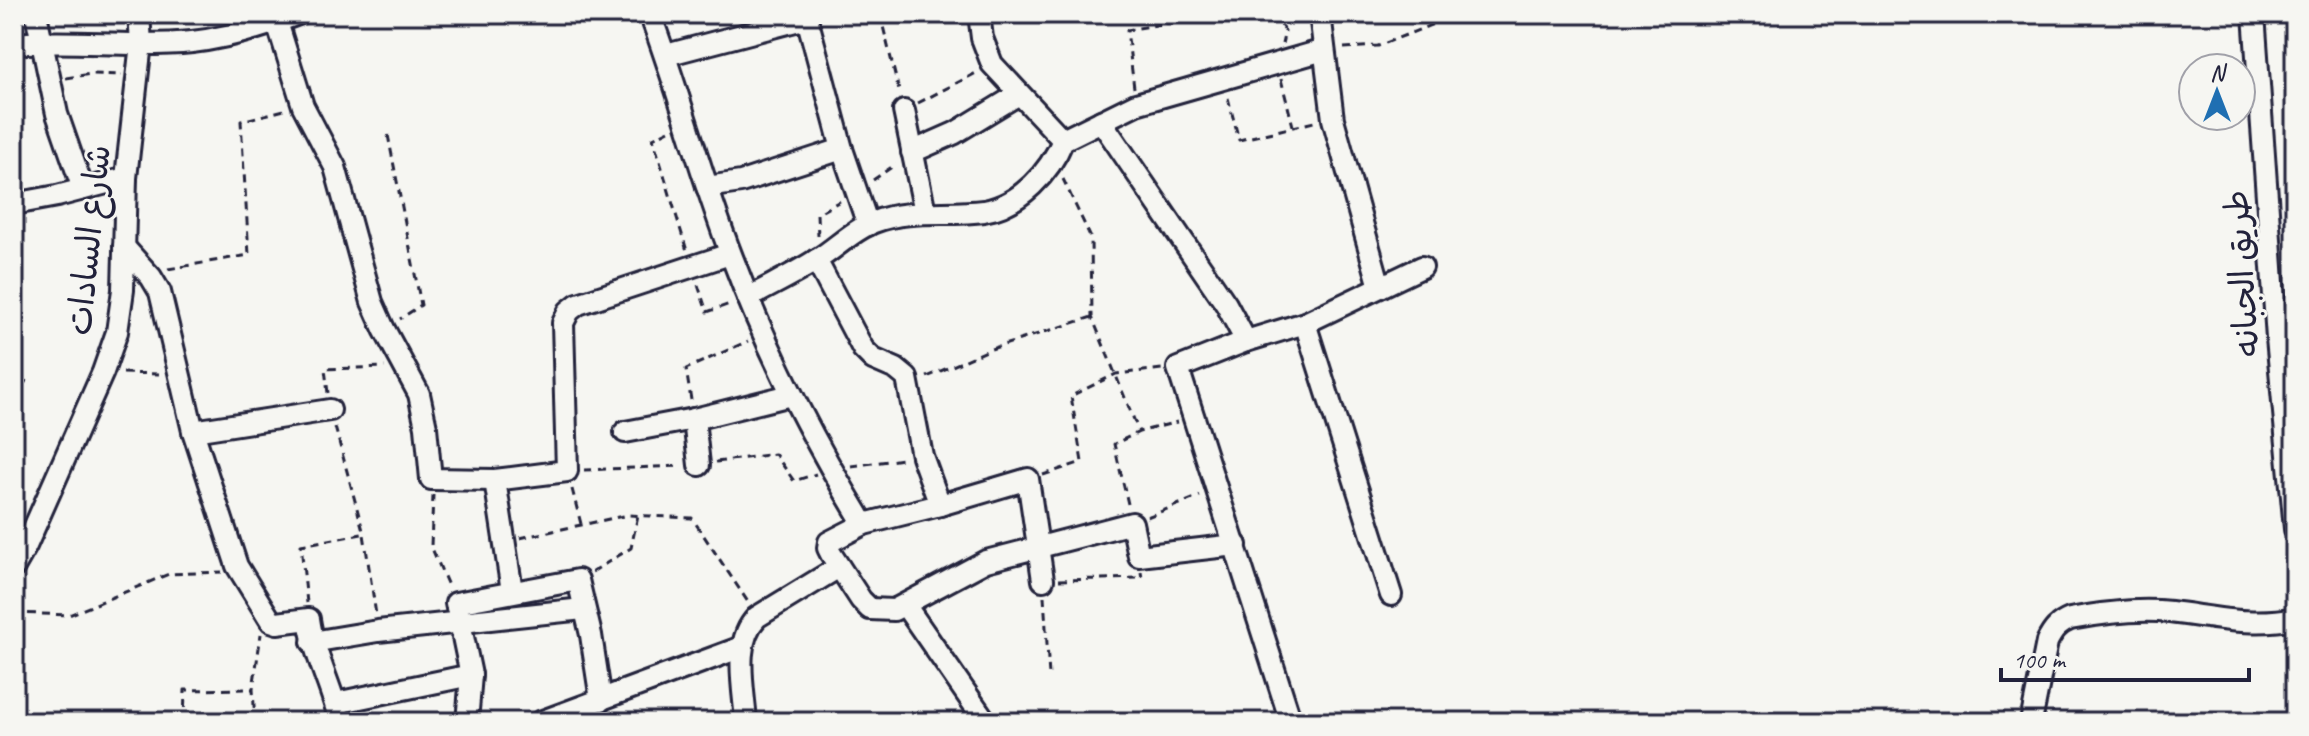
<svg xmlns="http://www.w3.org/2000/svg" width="2309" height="736" font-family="Caveat,'Playpen Sans Arabic',sans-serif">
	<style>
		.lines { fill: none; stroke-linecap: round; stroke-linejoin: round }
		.minor-casing { stroke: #22223b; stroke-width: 26 }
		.path { stroke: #22223b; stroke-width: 3; stroke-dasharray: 8 6; stroke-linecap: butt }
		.minor { stroke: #f6f6f2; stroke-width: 20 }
		.labels { text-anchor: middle; stroke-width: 6; stroke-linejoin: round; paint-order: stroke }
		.street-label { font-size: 34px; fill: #22223b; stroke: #f6f6f2 }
	</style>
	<rect width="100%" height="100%" fill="#f6f6f2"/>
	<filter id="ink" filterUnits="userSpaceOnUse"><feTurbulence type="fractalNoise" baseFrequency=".0125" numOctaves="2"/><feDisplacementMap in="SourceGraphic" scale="16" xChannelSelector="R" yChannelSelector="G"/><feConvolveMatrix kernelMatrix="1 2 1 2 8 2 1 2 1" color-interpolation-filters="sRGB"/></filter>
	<g filter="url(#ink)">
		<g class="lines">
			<defs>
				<g id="minor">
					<path d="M36,14L57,114L83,189"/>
					<path d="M650,14C680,94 701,177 732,257C767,351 812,439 864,524"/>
					<path d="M979,14L982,38L992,64L1063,140"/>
					<path d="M1320,14L1333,119L1380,287"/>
					<path d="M2254,14L2277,338L2295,529"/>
					<path d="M277,22L303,106L335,167L372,302L384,329L419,394L426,427L431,479L495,480L567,471L563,323L569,311L578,304L730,254"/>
					<path d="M14,44C73,39 133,48 192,42C228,38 264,27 298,14"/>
					<path d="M666,55L807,18L842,149L868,225"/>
					<path d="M904,111L925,212"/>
					<path d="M1101,121L1226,304L1246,341"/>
					<path d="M912,152L955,133L1019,94"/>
					<path d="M707,187L741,182L842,149"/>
					<path d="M14,204L57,196L126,178"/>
					<path d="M124,247L151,277L160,292L193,431L237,566L271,621L277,623L309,619C314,655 332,687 340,722"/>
					<path d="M816,260L863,349L873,359L896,369L907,378L922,456L940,505L1028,479L1043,580"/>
					<path d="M748,298C771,285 795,274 818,259C836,248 853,230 874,222C910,208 947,216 984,211C1020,205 1050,172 1063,140L1136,104L1324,50"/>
					<path d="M1305,323L1391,595"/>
					<path d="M694,419L699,465"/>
					<path d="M193,431L330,410"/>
					<path d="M625,432L694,419L791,395"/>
					<path d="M495,480L512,591"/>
					<path d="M940,505L864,524L829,542L828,548L831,554L861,600L870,609L894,610L986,561L1132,523L1139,556L1236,545"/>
					<path d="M14,567L26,546L103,372L117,332L123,290L126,178L141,43L139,14"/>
					<path d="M905,605L986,722"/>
					<path d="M312,642L378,631L583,609"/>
					<path d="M336,703L471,675"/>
					<path d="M467,722L471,675L456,603L578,580L591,635L601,700"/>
					<path d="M540,722L742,647"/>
					<path d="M746,722C744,689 732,642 757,617L839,567"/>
					<path d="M1291,722L1178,368L1246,341L1305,323L1422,267"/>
					<path d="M2031,722L2047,642C2053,630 2058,624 2070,619C2102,613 2138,608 2170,612C2213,617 2252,627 2295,618"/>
				</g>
			</defs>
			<use href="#minor" class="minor-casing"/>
			<g class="path">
				<path d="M880,14L900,95"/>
				<path d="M1273,14L1285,31L1282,44"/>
				<path d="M524,23L550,14"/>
				<path d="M1344,48L1378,46L1459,14"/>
				<path d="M66,78L91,74L122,75"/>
				<path d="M1281,79L1293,126"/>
				<path d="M1134,88L1127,30L1221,14"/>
				<path d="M1228,98L1239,140L1314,122"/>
				<path d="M918,103L978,72"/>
				<path d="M669,130L653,138L687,251"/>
				<path d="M388,135L421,305L400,319"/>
				<path d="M1063,179L1091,238L1092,317L1139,432"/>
				<path d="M873,180L896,164"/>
				<path d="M818,236L817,214L840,201"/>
				<path d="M168,269L249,255L241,121L284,110"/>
				<path d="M698,285L707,312L733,303"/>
				<path d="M123,373L160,374"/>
				<path d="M927,377L991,349L1092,317"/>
				<path d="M328,393L325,369L385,367"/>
				<path d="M691,400L686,369L748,341"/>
				<path d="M14,409L26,380"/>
				<path d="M335,427L364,534L376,615"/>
				<path d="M716,462L775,454L794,481L816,474"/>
				<path d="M851,466L903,459"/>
				<path d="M584,470L680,466"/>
				<path d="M1043,475L1082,462L1071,396L1116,374L1162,369"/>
				<path d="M572,489L581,524"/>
				<path d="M433,495L431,546L449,588"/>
				<path d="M1128,504L1114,444L1139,432L1177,422"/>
				<path d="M1147,517L1200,496"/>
				<path d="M520,538L628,515L692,518L748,602"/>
				<path d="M592,572L631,548L638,515"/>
				<path d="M1059,580L1142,578L1141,572"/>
				<path d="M1044,596L1049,676"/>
				<path d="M307,603L301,545L362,534"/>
				<path d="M14,613L69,615L169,574L222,572"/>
				<path d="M184,722L185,690L253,689"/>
				<path d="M255,722L253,689L261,634"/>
			</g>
			<use href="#minor" class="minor"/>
		</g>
	</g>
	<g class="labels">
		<g class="street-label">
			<text transform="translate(88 240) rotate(-84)" y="12">شارع السادات</text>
			<text transform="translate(2241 274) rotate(-94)" y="12">طريق الجبانه</text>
		</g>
	</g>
	<rect width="2309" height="736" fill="none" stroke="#f6f6f2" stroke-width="48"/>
	<rect x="24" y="24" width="2261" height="688" fill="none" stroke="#22223b" stroke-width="3" filter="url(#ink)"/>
	<g transform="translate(2217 92)"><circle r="38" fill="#f6f6f2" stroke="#a1a1a9" stroke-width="2"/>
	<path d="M0-6L14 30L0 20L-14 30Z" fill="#1f6fb2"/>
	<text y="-12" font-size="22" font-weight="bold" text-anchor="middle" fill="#22223b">N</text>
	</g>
	<path d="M2001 668v12h248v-12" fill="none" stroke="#22223b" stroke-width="4"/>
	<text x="2013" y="668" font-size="24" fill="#22223b" stroke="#f6f6f2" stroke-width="6" paint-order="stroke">100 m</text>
</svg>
